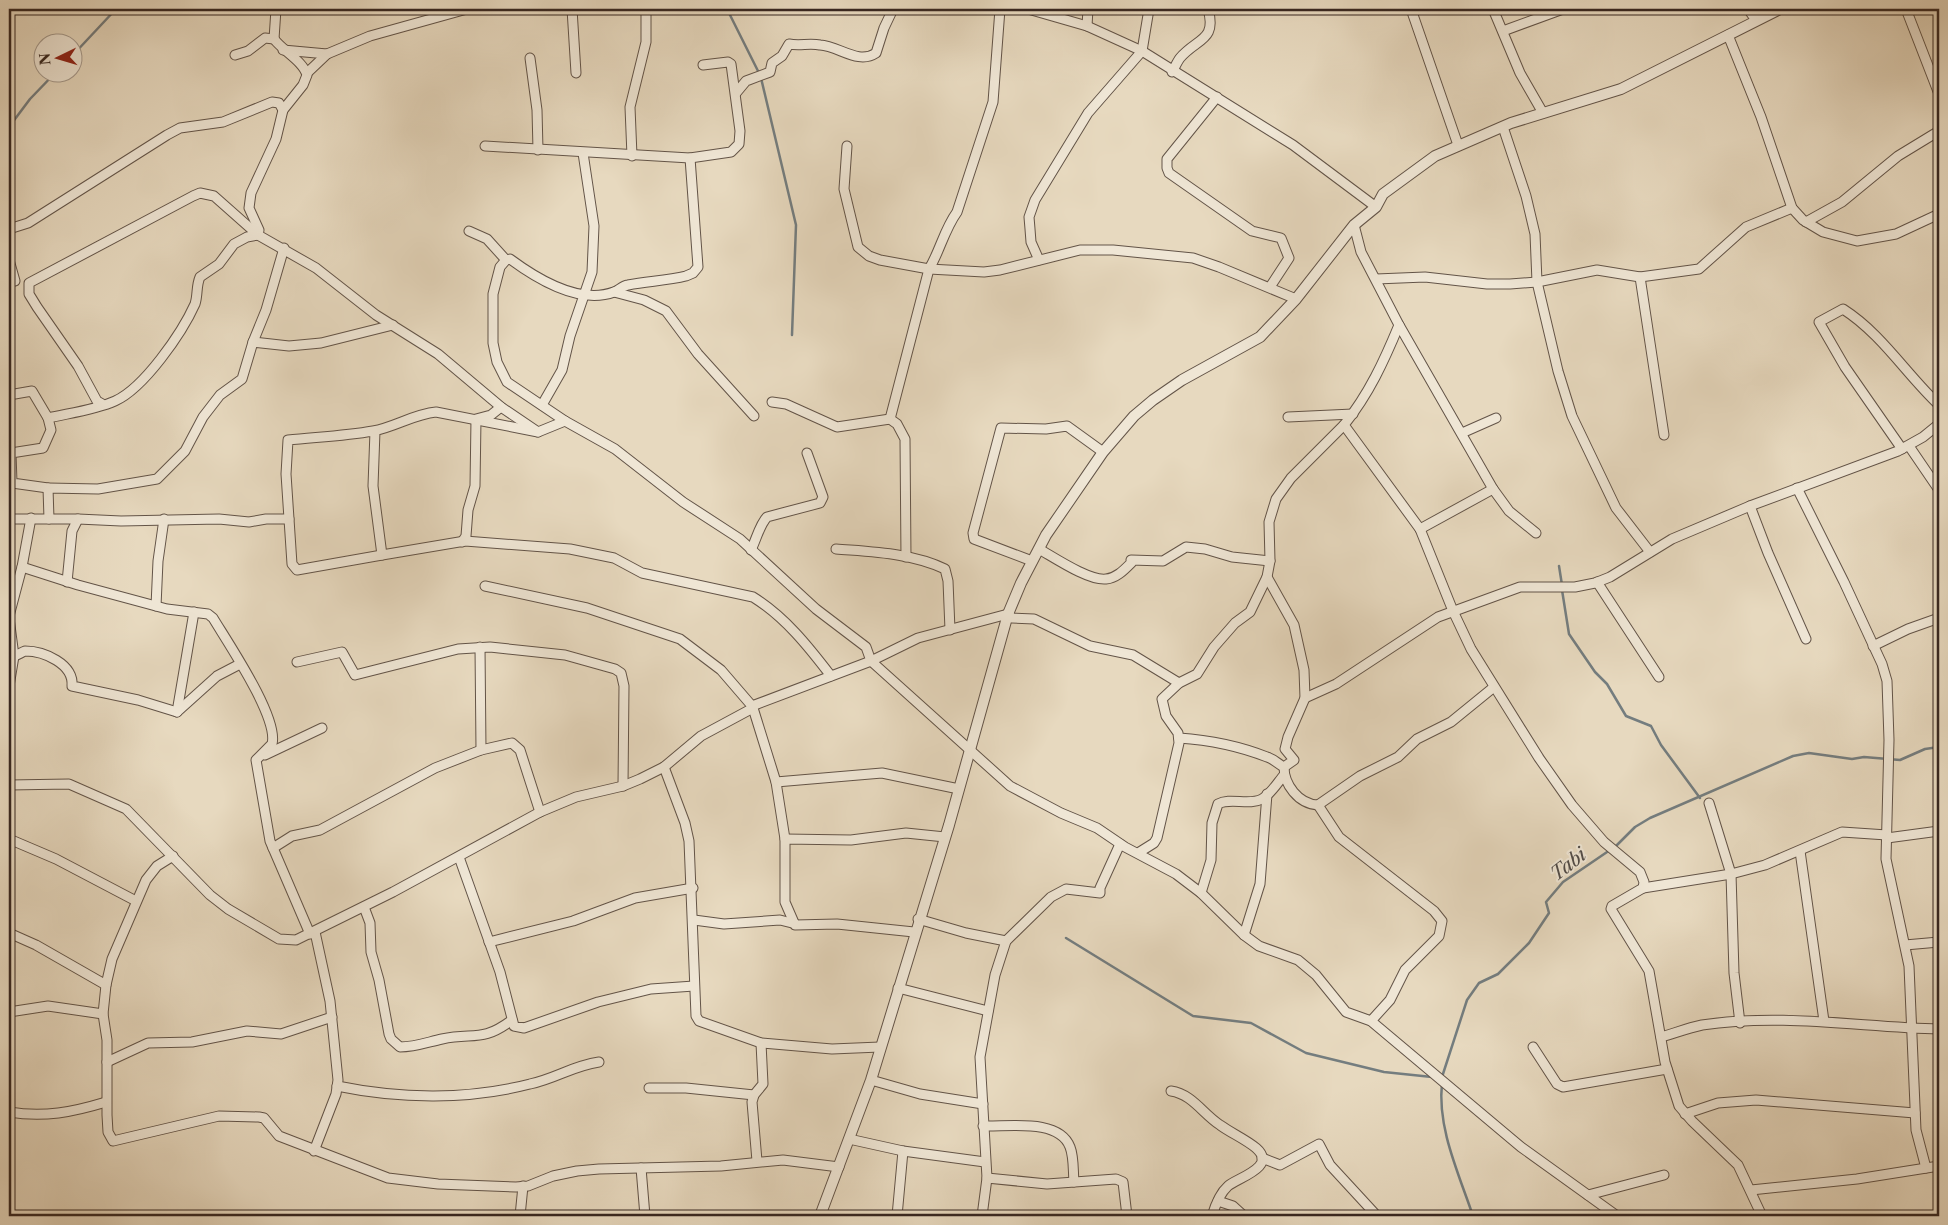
<svg xmlns="http://www.w3.org/2000/svg" width="1948" height="1225" font-family="'Libre Caslon Text',serif">
	<style>
		.lines { fill: none; stroke-linecap: round; stroke-linejoin: round }
		.stream { stroke: #747d7f; stroke-width: 2.5 }
		.minor-casing { stroke: #635448; stroke-width: 11 }
		.tertiary-casing { stroke: #635448; stroke-width: 12 }
		.minor { stroke: #efe6d5; stroke-width: 9 }
		.tertiary { stroke: #efe6d5; stroke-width: 10 }
		.labels { text-anchor: middle; stroke-width: 4; stroke-linejoin: round; paint-order: stroke }
		.water-label { font-size: 19px; font-style: italic; fill: #504b48; stroke: #efe6d5 }
	</style>
	<rect width="100%" height="100%" fill="#e7d9bf"/>
	<filter id="stains"><feTurbulence type="fractalNoise" baseFrequency=".004" numOctaves="4"/><feColorMatrix values="0 0 0 0 .2 0 0 0 0 .09 0 0 0 0 .02 0 0 0 .5 -.17"/></filter>
	<radialGradient id="worn" r=".72"><stop offset=".6" stop-color="#630" stop-opacity="0"/><stop offset="1" stop-color="#630" stop-opacity=".3"/></radialGradient>
	<g class="lines">
		<g class="stream">
			<path d="M727,9L759,73"/>
			<path d="M72,56L116,9"/>
			<path d="M761,78L796,225L792,335"/>
			<path d="M9,127L30,99L56,72"/>
			<path d="M1559,566L1562,585"/>
			<path d="M1562,590L1569,634L1595,672L1607,684L1626,716L1651,726L1661,745L1700,798"/>
			<path d="M1615,847L1635,827L1650,818L1793,756L1809,753L1852,759L1864,757L1900,760L1925,749L1939,747"/>
			<path d="M1066,938L1193,1016L1251,1023L1306,1053L1384,1072L1432,1077"/>
			<path d="M1442,1077L1467,1000L1479,983L1498,974L1529,943L1549,913L1546,902L1563,882L1610,850"/>
			<path d="M1442,1083C1437,1128 1459,1174 1473,1216"/>
		</g>
		<defs>
			<g id="minor">
				<path d="M572,9L576,73"/>
				<path d="M1028,9L1087,26L1142,51L1293,145L1376,207"/>
				<path d="M1411,9L1458,145"/>
				<path d="M1493,9L1520,73L1543,113"/>
				<path d="M1748,9L1756,20"/>
				<path d="M1906,9L1939,94"/>
				<path d="M1087,26L1088,9"/>
				<path d="M1503,31L1563,9"/>
				<path d="M1728,35L1761,117L1792,208L1803,220L1823,232L1857,241L1896,234L1939,214"/>
				<path d="M274,39C283,51 303,61 307,75L303,85L283,110L276,139L251,193L249,208L259,230L258,235L316,268L376,315L438,354L501,407L538,432"/>
				<path d="M283,50L327,54"/>
				<path d="M235,55L248,51L265,38L274,39L276,9"/>
				<path d="M530,58L537,110L538,150"/>
				<path d="M1172,72C1175,67 1177,62 1180,58C1197,38 1217,41 1208,9"/>
				<path d="M307,73L327,54L370,36L467,9"/>
				<path d="M736,93L746,81L770,72L772,63L782,56L789,44C799,46 810,43 820,45C839,46 858,65 876,53L884,28L893,9"/>
				<path d="M1217,97L1167,159V168L1169,173L1252,231L1281,238L1289,258L1270,287"/>
				<path d="M1503,127L1526,196L1535,234L1537,282L1558,371L1572,416L1616,508L1650,552"/>
				<path d="M485,146L690,158L731,152L739,144L740,131L731,64L728,62L703,65"/>
				<path d="M847,146L844,189L858,247L869,256L880,260L929,269C940,251 944,230 957,212L993,102L1000,9"/>
				<path d="M632,156L630,107L646,42V9"/>
				<path d="M1806,222L1842,202L1898,156L1939,131"/>
				<path d="M1354,225L1361,252L1399,325C1384,361 1369,394 1344,425L1420,529L1453,611L1471,649L1539,758L1572,805L1604,842L1640,872L1644,882L1643,888L1612,906L1611,909L1649,971L1665,1062L1679,1106L1692,1121L1738,1165L1762,1216"/>
				<path d="M9,229L28,223L167,135L180,128L223,122L272,102L279,103L283,110"/>
				<path d="M469,231L487,239L506,260L510,259C537,279 579,305 614,292C619,290 622,286 628,285C647,281 666,281 686,276L693,273L698,267L690,158"/>
				<path d="M9,260L15,281"/>
				<path d="M506,260L500,267L493,294V343L497,362L507,382L565,421L615,449L683,502L740,539L816,609L866,647L871,661L1010,786L1061,813L1097,828L1125,847L1176,874L1201,893L1244,935L1259,946L1298,960L1316,975L1346,1012L1371,1021L1521,1147L1617,1216"/>
				<path d="M1039,260L1031,242L1030,229L1029,217L1035,200L1088,113L1142,51L1149,9"/>
				<path d="M1640,277L1664,435"/>
				<path d="M1376,279L1425,277L1487,284H1510L1537,282L1597,270L1640,277L1699,269L1746,227L1792,208"/>
				<path d="M614,292L644,300L666,311L698,354L754,416"/>
				<path d="M1399,325L1493,489L1420,529"/>
				<path d="M253,342L266,310L284,248"/>
				<path d="M9,395L32,391L48,418C70,413 95,410 115,401C144,388 182,333 195,304C198,295 196,286 200,277L219,264L234,244L247,237L258,235L214,196L200,193L193,196L29,283V294L37,307L78,366L97,401L104,405"/>
				<path d="M772,402L786,404L837,427L890,419"/>
				<path d="M542,405L562,370L570,336L592,272L594,226L583,153"/>
				<path d="M1288,417L1353,414"/>
				<path d="M48,418L51,430L43,448L11,453L12,483L48,488"/>
				<path d="M375,431L373,486L382,555L297,570L292,564L286,474L288,440C317,437 345,436 373,431C395,427 414,414 436,412L538,432L565,421"/>
				<path d="M1462,433L1496,418"/>
				<path d="M1909,446L1939,490"/>
				<path d="M1902,449L1845,367L1819,322L1843,309C1882,334 1906,374 1939,405"/>
				<path d="M1797,488L1844,582L1882,664L1887,681L1889,740L1886,859L1909,966L1916,1130L1926,1168"/>
				<path d="M1493,489L1509,511L1536,533"/>
				<path d="M1750,506L1768,553L1806,639"/>
				<path d="M9,519H78L72,531L67,582"/>
				<path d="M49,519L48,488L98,489L157,479L185,451L203,417L220,395L242,379L253,342L289,346L321,343L393,325"/>
				<path d="M78,519L121,521L219,519L249,522L266,519H289"/>
				<path d="M462,542L466,536L468,510L475,486L476,419L491,415L501,407"/>
				<path d="M836,549C872,552 912,553 945,569L948,581L950,630"/>
				<path d="M1039,549C1055,558 1089,581 1106,579C1117,578 1125,569 1132,562L1131,560L1163,561L1186,547L1205,549L1232,557L1270,561"/>
				<path d="M751,550C756,540 760,524 767,517L820,503L823,497L807,453"/>
				<path d="M382,555L465,541L570,549L614,558L642,573L753,597C785,617 808,646 831,676"/>
				<path d="M906,557L905,439L897,424L890,419L929,269L984,272L1000,270L1080,250H1113L1193,258L1219,267L1296,299"/>
				<path d="M1032,561L974,539L973,533L1001,428L1046,429L1067,426L1103,452"/>
				<path d="M22,567L31,518"/>
				<path d="M1597,582L1659,677"/>
				<path d="M485,586L587,608L680,639L721,670L752,706"/>
				<path d="M156,606L158,561L164,519"/>
				<path d="M9,616L22,567L78,585L167,609L208,614L213,618C228,643 279,718 272,744L256,760L270,841L310,934"/>
				<path d="M9,618L14,656L9,686"/>
				<path d="M1873,646L1908,629L1939,618"/>
				<path d="M480,647L481,750"/>
				<path d="M14,656C18,655 22,652 25,651C44,651 74,664 72,686L138,700L177,712L217,676L240,664"/>
				<path d="M297,662L342,652L355,675L458,649L490,647L565,655L615,669L621,673L624,686L623,786"/>
				<path d="M1305,698L1336,684L1438,617L1520,587H1575L1595,583L1610,577L1672,539L1750,506L1898,451L1923,437L1939,424"/>
				<path d="M753,708L776,782L785,839"/>
				<path d="M177,712L194,612"/>
				<path d="M1179,738C1209,740 1239,746 1267,757C1274,759 1278,764 1284,767L1294,760L1285,749L1288,737L1305,698L1304,670L1294,625L1267,577"/>
				<path d="M265,755L322,728"/>
				<path d="M664,767L685,823L689,841L696,1016L699,1021L761,1043L832,1049L880,1047"/>
				<path d="M1284,767C1284,784 1298,804 1318,805L1360,776L1398,757L1417,739L1451,722L1494,687"/>
				<path d="M776,782L882,773L959,789"/>
				<path d="M9,785L69,784L126,809L210,895L228,909L279,939L296,940L393,892L540,812L576,797L623,786L640,779L664,767L701,736L753,708L752,706L871,661L918,638L1008,614L1012,618L1034,619L1090,646L1133,655L1179,683"/>
				<path d="M1709,803L1731,874L1734,973L1740,1023"/>
				<path d="M1318,805L1339,837L1434,911L1442,921L1439,936L1405,970L1390,1000L1371,1021"/>
				<path d="M1887,838L1939,831"/>
				<path d="M9,839L56,859L136,901"/>
				<path d="M273,848L292,836L320,830L435,768L481,750L512,743L520,750L540,812"/>
				<path d="M1800,851L1824,1021"/>
				<path d="M1138,853L1154,843L1157,838L1179,743L1178,733L1166,716L1162,699L1179,683L1197,674L1214,647L1235,623L1250,612L1267,577L1270,561L1269,522L1276,499L1291,478L1344,425"/>
				<path d="M173,856L157,866L146,880L112,959L106,985L103,1014L107,1040V1115L108,1132L113,1141L219,1116L259,1117L264,1118L279,1136L388,1178L438,1184L516,1187L528,1186L553,1176L577,1171L599,1169L721,1166L783,1160L839,1167"/>
				<path d="M459,857L500,972L514,1026L524,1028L598,1002L651,989L694,986"/>
				<path d="M1643,888L1731,874L1765,865L1842,832L1887,835"/>
				<path d="M1201,893L1211,860L1212,823L1218,804C1230,797 1249,806 1262,799C1271,794 1278,782 1284,775"/>
				<path d="M364,907L370,923L371,952L379,980L389,1034L391,1039L400,1047C415,1047 428,1042 442,1039C474,1032 481,1043 512,1020"/>
				<path d="M918,919L966,933L1006,941"/>
				<path d="M694,920L724,924L780,920L792,923"/>
				<path d="M914,932L837,924L795,925L785,902V839L851,840L906,833L945,837"/>
				<path d="M9,933L36,945L106,985"/>
				<path d="M1244,935L1260,884L1267,794"/>
				<path d="M489,942L573,921L635,898L693,888"/>
				<path d="M1905,945L1939,942"/>
				<path d="M898,988L988,1011"/>
				<path d="M9,1012L48,1006L103,1014"/>
				<path d="M1661,1037C1675,1033 1688,1028 1702,1025C1781,1013 1860,1027 1939,1029"/>
				<path d="M1533,1047L1557,1084L1563,1087L1667,1069"/>
				<path d="M107,1062L148,1043L192,1042L247,1031L281,1034L332,1017"/>
				<path d="M871,1080L920,1094L983,1104"/>
				<path d="M337,1086C400,1099 468,1100 530,1084C557,1078 572,1066 599,1062"/>
				<path d="M649,1088H686L754,1095"/>
				<path d="M1171,1091C1192,1094 1203,1114 1220,1125C1231,1133 1245,1139 1256,1148C1278,1167 1237,1178 1228,1186C1220,1193 1215,1206 1212,1216"/>
				<path d="M9,1112C44,1118 73,1112 106,1102"/>
				<path d="M1685,1114L1718,1103L1756,1100L1915,1113"/>
				<path d="M983,1126C1008,1127 1059,1118 1070,1147C1074,1157 1073,1171 1074,1182"/>
				<path d="M849,1139L903,1151L985,1162"/>
				<path d="M314,1151L336,1094L338,1080L330,1001L315,932"/>
				<path d="M1262,1158L1280,1165L1319,1144L1330,1165L1377,1216"/>
				<path d="M757,1161L752,1102L754,1095L763,1084L761,1043"/>
				<path d="M641,1168L645,1216"/>
				<path d="M987,1178L1047,1184L1116,1179L1123,1182L1127,1216"/>
				<path d="M1751,1190L1857,1179L1939,1166"/>
				<path d="M1588,1195L1664,1175"/>
				<path d="M1218,1201L1233,1206L1244,1216"/>
				<path d="M520,1216L523,1186"/>
				<path d="M897,1216L903,1151"/>
				<path d="M982,1216L987,1178L980,1057L995,975L1006,941L1051,897L1066,889L1100,893V888L1120,844"/>
			</g>
			<path id="tertiary" d="M820,1216L871,1080L949,825L1008,614L1021,583L1046,535L1103,452L1134,416L1153,400L1182,380L1260,337L1296,299L1354,225L1376,207L1383,194L1435,156L1511,123L1621,89L1780,9"/>
		</defs>
		<use href="#minor" class="minor-casing"/>
		<use href="#tertiary" class="tertiary-casing"/>
		<use href="#minor" class="minor"/>
		<use href="#tertiary" class="tertiary"/>
	</g>
	<g class="labels">
		<g class="water-label">
			<text transform="translate(1568 864) rotate(-38)" y="7">Tabi</text>
		</g>
	</g>
	<rect width="1948" height="1225" fill="none" stroke="#e7d9bf" stroke-width="30"/>
	<rect x="10" y="10" width="1928" height="1205" fill="none" stroke="#372721" stroke-width="2.5"/>
	<rect x="15" y="15" width="1918" height="1195" fill="none" stroke="#372721"/>
	<g transform="translate(58 58) rotate(265)"><circle r="24" fill="#efe6d5" stroke="#a59a8d"/>
	<path d="M0-4L9 19L0 12L-9 19Z" fill="#8f2418"/>
	<text y="-8" font-size="14" font-weight="bold" text-anchor="middle" fill="#372721">N</text>
	</g>
	<rect width="100%" height="100%" filter="url(#stains)"/>
	<rect width="100%" height="100%" fill="url(#worn)"/>
</svg>
